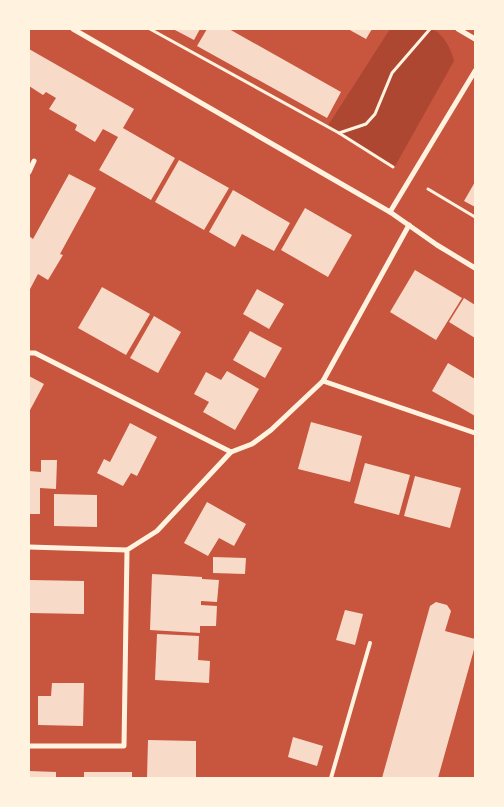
<svg xmlns="http://www.w3.org/2000/svg" width="504" height="807" font-family="'Alegreya Sans',sans-serif">
	<style>
		.green { fill: #ae4732 }
		.building { fill: #f7dbc8 }
		.lines { fill: none; stroke-linecap: round; stroke-linejoin: round }
		.path { stroke: #fff3e0; stroke-width: 3 }
		.service { stroke: #fff3e0; stroke-width: 4 }
		.minor { stroke: #fff3e0; stroke-width: 5 }
	</style>
	<rect width="100%" height="100%" fill="#c8553d"/>
	<path class="green" d="M390,29H432C444,34 451,49 454,61L394,168L327,127Z"/>
	<g class="building">
		<path d="M173,29H200L194,40Z"/>
		<path d="M207,29H229L341,92L327,118L197,46Z"/>
		<path d="M348,29H372L366,39Z"/>
		<path d="M29,49L134,109L123,128L175,158L151,200L99,170L118,137L103,129L95,142L75,130L77,125L49,109L56,98L46,92L43,95L29,86Z"/>
		<path d="M179,160L229,188L204,230L155,202Z"/>
		<path d="M69,174L96,188L60,254L63,255L48,280L38,274L29,291V236L33,239Z"/>
		<path d="M475,182V207L464,201Z"/>
		<path d="M233,190L290,223L274,251L242,234L235,247L209,232Z"/>
		<path d="M305,208L352,235L328,277L281,250Z"/>
		<path d="M415,270L462,298L436,340L390,312Z"/>
		<path d="M102,287L150,314L126,355L78,328Z"/>
		<path d="M257,289L284,304L269,329L243,314Z"/>
		<path d="M464,298L475,305V338L449,322Z"/>
		<path d="M154,316L181,332L158,373L130,358Z"/>
		<path d="M250,331L282,348L265,378L233,360Z"/>
		<path d="M448,363L475,379V416L432,391Z"/>
		<path d="M227,371L259,389L235,430L203,412L209,402L194,394L206,372L221,380Z"/>
		<path d="M29,376L44,384L29,412Z"/>
		<path d="M311,422L362,436L350,482L298,469Z"/>
		<path d="M130,423L157,437L137,476L131,473L123,486L97,473L104,459L110,462Z"/>
		<path d="M41,460H57L56,489L40,488V514H29V471L41,472Z"/>
		<path d="M365,463L410,475L399,515L354,503Z"/>
		<path d="M415,476L461,488L450,528L404,516Z"/>
		<path d="M54,494L97,495V527L54,526Z"/>
		<path d="M207,502L246,524L234,546L219,538L208,556L184,543Z"/>
		<path d="M213,557L246,558L245,574L213,573Z"/>
		<path d="M152,574L202,577V579L219,580L217,602L201,601V605L217,606L216,626H200V633L150,630Z"/>
		<path d="M30,580L84,581V614L29,613Z"/>
		<path d="M436,602L447,605L451,611L445,631L475,639V646L438,778H382L430,606Z"/>
		<path d="M345,610L363,614L355,645L336,640Z"/>
		<path d="M157,634L199,636L198,660L210,661L209,683L155,680Z"/>
		<path d="M52,683H84L83,726L38,725V696H51Z"/>
		<path d="M293,737L323,746L317,766L288,757Z"/>
		<path d="M148,740L196,741V778H147Z"/>
		<path d="M29,771L56,772V778H29Z"/>
		<rect x="84" y="772" width="48" height="6"/>
	</g>
	<g class="lines">
		<g class="path">
			<path d="M150,29L339,133L393,167"/>
			<path d="M339,133L366,124L375,114L392,73L430,29"/>
			<path d="M428,189L475,217"/>
		</g>
		<path class="service" d="M331,778L370,643"/>
		<g class="minor">
			<path d="M73,29L390,212L437,245L475,268"/>
			<path d="M458,29L475,39"/>
			<path d="M29,172L34,161"/>
			<path d="M390,212L475,71"/>
			<path d="M29,353H35L231,452L252,444L271,430L323,381L409,225"/>
			<path d="M323,381L475,433"/>
			<path d="M29,547L127,550"/>
			<path d="M29,746H124L127,550L157,531L231,452"/>
		</g>
	</g>
	<rect width="504" height="807" fill="none" stroke="#fff3e0" stroke-width="60"/>
</svg>
